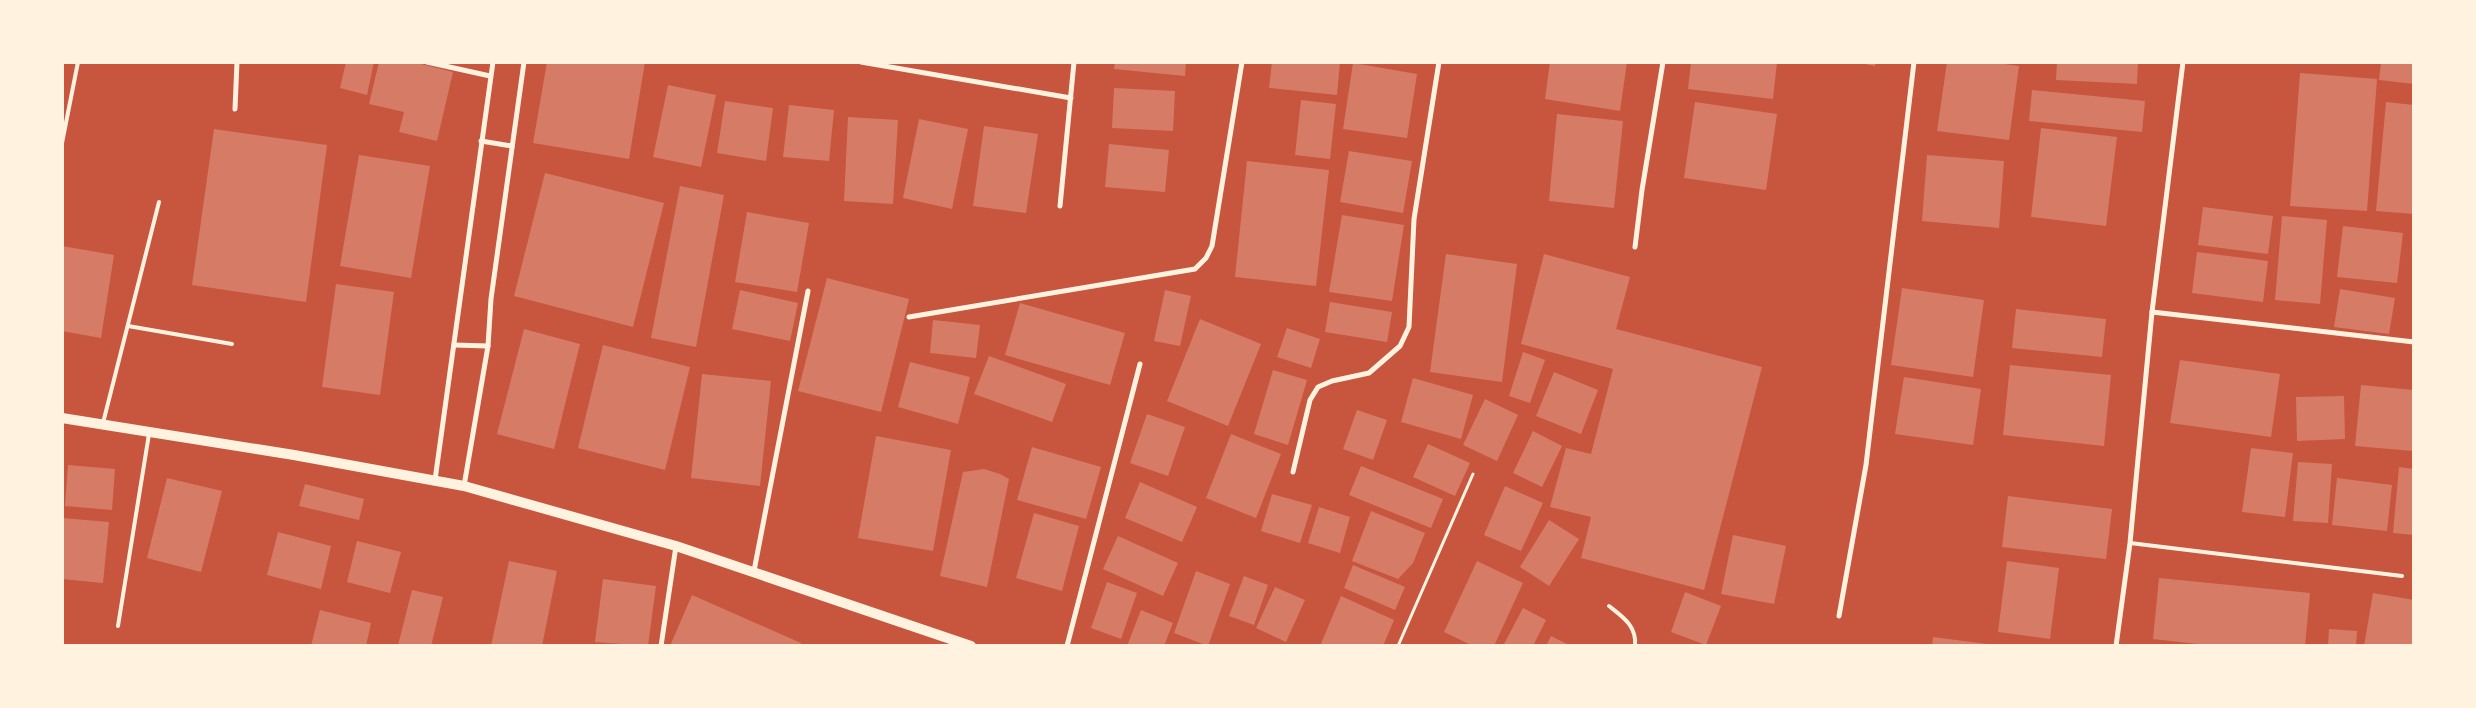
<svg xmlns="http://www.w3.org/2000/svg" width="2476" height="708" font-family="Overpass,sans-serif">
	<style>
		.building { fill: #d67c66 }
		.lines { fill: none; stroke-linecap: round; stroke-linejoin: round }
		.path { stroke: #fff3e0; stroke-width: 3 }
		.service { stroke: #fff3e0; stroke-width: 4 }
		.minor { stroke: #fff3e0; stroke-width: 5 }
		.secondary { stroke: #fff3e0; stroke-width: 10 }
	</style>
	<rect width="100%" height="100%" fill="#c8553d"/>
	<g class="building">
		<path d="M346,62H374L367,95L340,88Z"/>
		<path d="M379,62H413L453,72L437,141L399,132L404,112L369,104Z"/>
		<path d="M547,62H645L629,159L533,143Z"/>
		<path d="M1115,62H1186L1185,76L1114,69Z"/>
		<path d="M1272,62H1340L1337,95L1269,88Z"/>
		<path d="M1550,62H1627L1620,111L1545,99Z"/>
		<path d="M1691,62H1777L1773,99L1688,89Z"/>
		<path d="M1855,62H1876L1875,66Z"/>
		<path d="M1947,62H1991L2019,66L2009,140L1937,131Z"/>
		<path d="M2057,62H2138L2137,84L2056,80Z"/>
		<path d="M2381,62H2414V84L2379,80Z"/>
		<path d="M1353,63L1417,74L1407,138L1343,129Z"/>
		<path d="M2300,73L2377,79L2367,211L2290,206Z"/>
		<path d="M668,85L716,95L701,167L653,157Z"/>
		<path d="M1114,88L1175,91L1173,131L1112,128Z"/>
		<path d="M2032,90L2145,101L2142,132L2029,121Z"/>
		<path d="M1301,100L1336,104L1330,159L1295,155Z"/>
		<path d="M725,101L773,108L766,161L717,153Z"/>
		<path d="M1695,102L1777,114L1766,190L1684,178Z"/>
		<path d="M2386,102L2414,105V214L2376,211Z"/>
		<path d="M789,105L834,110L829,161L783,157Z"/>
		<path d="M1557,114L1623,121L1614,208L1549,201Z"/>
		<path d="M848,117L898,120L893,204L844,201Z"/>
		<path d="M919,119L968,129L952,209L903,198Z"/>
		<path d="M984,126L1038,134L1026,213L973,206Z"/>
		<path d="M2041,128L2117,137L2106,226L2031,217Z"/>
		<path d="M214,129L327,145L306,302L192,285Z"/>
		<path d="M1109,144L1169,150L1165,192L1105,187Z"/>
		<path d="M1349,151L1412,161L1403,213L1340,202Z"/>
		<path d="M359,155L430,166L411,278L340,266Z"/>
		<path d="M1927,155L2004,161L1999,228L1922,221Z"/>
		<path d="M1247,161L1329,170L1316,286L1235,277Z"/>
		<path d="M545,173L664,203L633,327L514,296Z"/>
		<path d="M680,186L724,195L696,347L651,338Z"/>
		<path d="M2203,207L2273,216L2268,254L2198,245Z"/>
		<path d="M747,212L809,223L797,292L735,282Z"/>
		<path d="M1342,215L1404,225L1392,301L1329,292Z"/>
		<path d="M2282,216L2327,220L2320,304L2275,300Z"/>
		<path d="M2343,226L2403,233L2397,283L2337,277Z"/>
		<path d="M62,246L114,255L101,338L62,331Z"/>
		<path d="M2197,252L2268,261L2263,302L2192,293Z"/>
		<path d="M1446,254L1517,264L1502,382L1430,372Z"/>
		<path d="M1544,254L1630,277L1616,329L1762,367L1704,590L1581,558L1591,517L1550,507L1566,448L1591,454L1613,369L1521,344Z"/>
		<path d="M827,278L909,299L881,412L798,391Z"/>
		<path d="M336,284L394,292L380,395L322,387Z"/>
		<path d="M1902,288L1984,300L1973,377L1891,365Z"/>
		<path d="M2340,289L2395,298L2389,334L2334,327Z"/>
		<path d="M740,290L798,303L790,341L732,329Z"/>
		<path d="M1165,290L1191,296L1180,346L1154,341Z"/>
		<path d="M1330,302L1392,312L1387,342L1325,332Z"/>
		<path d="M1020,303L1125,333L1110,385L1005,355Z"/>
		<path d="M2016,309L2106,319L2102,357L2012,348Z"/>
		<path d="M1200,319L1261,344L1228,426L1167,401Z"/>
		<path d="M933,320L980,325L976,358L930,353Z"/>
		<path d="M1287,328L1320,339L1311,368L1277,357Z"/>
		<path d="M524,329L580,344L554,449L497,434Z"/>
		<path d="M603,345L690,367L665,470L578,448Z"/>
		<path d="M1523,352L1545,360L1530,403L1509,396Z"/>
		<path d="M989,356L1066,384L1052,422L974,394Z"/>
		<path d="M2180,360L2280,374L2271,437L2170,423Z"/>
		<path d="M910,362L970,377L958,424L898,407Z"/>
		<path d="M2010,365L2111,375L2104,446L2003,435Z"/>
		<path d="M1273,370L1307,380L1288,445L1254,434Z"/>
		<path d="M1554,372L1598,390L1581,434L1536,416Z"/>
		<path d="M702,374L771,381L760,486L691,478Z"/>
		<path d="M1904,377L1981,389L1973,445L1895,434Z"/>
		<path d="M1413,378L1473,395L1461,439L1401,422Z"/>
		<path d="M2361,385L2414,390L2413,451L2355,446Z"/>
		<path d="M2344,396L2345,439L2297,441L2296,397Z"/>
		<path d="M1485,399L1518,415L1497,461L1463,445Z"/>
		<path d="M1357,410L1387,420L1373,460L1343,449Z"/>
		<path d="M1147,414L1185,427L1168,476L1130,463Z"/>
		<path d="M1533,431L1562,446L1542,487L1513,473Z"/>
		<path d="M1231,434L1281,454L1256,518L1206,498Z"/>
		<path d="M876,436L951,450L933,551L858,538Z"/>
		<path d="M1428,444L1470,463L1455,496L1413,477Z"/>
		<path d="M1032,447L1101,467L1086,519L1017,500Z"/>
		<path d="M2251,448L2293,453L2285,517L2242,512Z"/>
		<path d="M2298,462L2332,464L2328,523L2293,521Z"/>
		<path d="M68,465L115,469L112,510L65,506Z"/>
		<path d="M1361,466L1443,499L1431,528L1349,495Z"/>
		<path d="M2399,467L2414,469V535L2393,533Z"/>
		<path d="M984,469L1000,474L1009,479L987,587L940,576L963,472Z"/>
		<path d="M167,478L222,491L201,572L147,558Z"/>
		<path d="M2337,478L2392,485L2387,531L2332,525Z"/>
		<path d="M1140,482L1197,507L1182,542L1125,518Z"/>
		<path d="M305,484L364,499L359,520L299,506Z"/>
		<path d="M1505,486L1543,503L1521,551L1484,535Z"/>
		<path d="M1272,494L1312,505L1300,543L1261,531Z"/>
		<path d="M2008,496L2112,509L2106,559L2002,547Z"/>
		<path d="M1319,507L1350,517L1340,553L1308,543Z"/>
		<path d="M1371,511L1425,533L1413,563L1398,579L1352,561Z"/>
		<path d="M1034,513L1079,526L1062,591L1016,578Z"/>
		<path d="M62,518L109,522L103,583L62,579Z"/>
		<path d="M1549,520L1579,539L1549,586L1520,567Z"/>
		<path d="M278,532L331,546L321,589L267,575Z"/>
		<path d="M1733,535L1786,546L1774,604L1721,594Z"/>
		<path d="M1118,536L1178,563L1163,596L1103,569Z"/>
		<path d="M357,541L401,552L390,593L347,582Z"/>
		<path d="M509,561L557,571L542,646H491Z"/>
		<path d="M1477,561L1523,583L1494,646H1473L1444,632Z"/>
		<path d="M2007,561L2059,568L2050,639L1998,632Z"/>
		<path d="M1353,565L1405,587L1395,610L1344,588Z"/>
		<path d="M1196,571L1230,584L1208,646L1174,633Z"/>
		<path d="M1244,576L1268,585L1254,625L1229,616Z"/>
		<path d="M2159,578L2310,593L2305,646H2216L2153,639Z"/>
		<path d="M603,579L656,586L648,646L595,642Z"/>
		<path d="M1107,582L1137,593L1121,639L1091,628Z"/>
		<path d="M1275,587L1305,600L1286,642L1256,628Z"/>
		<path d="M412,590L443,597L431,646L398,645Z"/>
		<path d="M1685,592L1721,606L1706,645L1671,632Z"/>
		<path d="M2373,593L2414,600L2412,646H2364Z"/>
		<path d="M692,595L801,643L800,646H670Z"/>
		<path d="M1341,596L1394,620L1383,646H1320Z"/>
		<path d="M1523,608L1546,620L1533,646H1503Z"/>
		<path d="M320,610L371,623L366,646H311Z"/>
		<path d="M1141,610L1173,623L1164,646H1127Z"/>
		<path d="M2329,629L2357,631L2356,646H2328Z"/>
		<path d="M1551,636L1571,646H1546Z"/>
		<path d="M1933,637L1987,644V646H1932Z"/>
	</g>
	<g class="lines">
		<path class="path" d="M1398,646L1473,474"/>
		<g class="service">
			<path d="M62,143L78,62"/>
			<path d="M128,326L232,344"/>
			<path d="M103,423L159,202"/>
			<path d="M2130,543L2402,576"/>
			<path d="M1609,606C1623,617 1637,626 1635,646"/>
			<path d="M118,626L149,434"/>
		</g>
		<g class="minor">
			<path d="M427,62L490,76"/>
			<path d="M861,62L1071,98"/>
			<path d="M235,109L237,62"/>
			<path d="M481,141L512,146"/>
			<path d="M1060,206L1074,62"/>
			<path d="M1635,247L1642,190L1663,62"/>
			<path d="M2152,312L2414,342"/>
			<path d="M909,317L1195,269L1206,258L1212,246L1242,62"/>
			<path d="M454,345L488,346"/>
			<path d="M1293,472L1310,400L1318,387L1332,381L1369,373L1400,346L1409,327L1414,219L1439,62"/>
			<path d="M435,480L493,62"/>
			<path d="M464,486L488,346L491,299L524,62"/>
			<path d="M754,571L808,291"/>
			<path d="M1839,616L1866,465L1914,62"/>
			<path d="M661,646L676,546"/>
			<path d="M1067,646L1140,364"/>
			<path d="M2116,646L2130,543L2152,312L2183,62"/>
		</g>
		<path class="secondary" d="M62,418L294,455L464,486L676,546L971,646"/>
	</g>
	<rect width="2476" height="708" fill="none" stroke="#fff3e0" stroke-width="128"/>
</svg>
